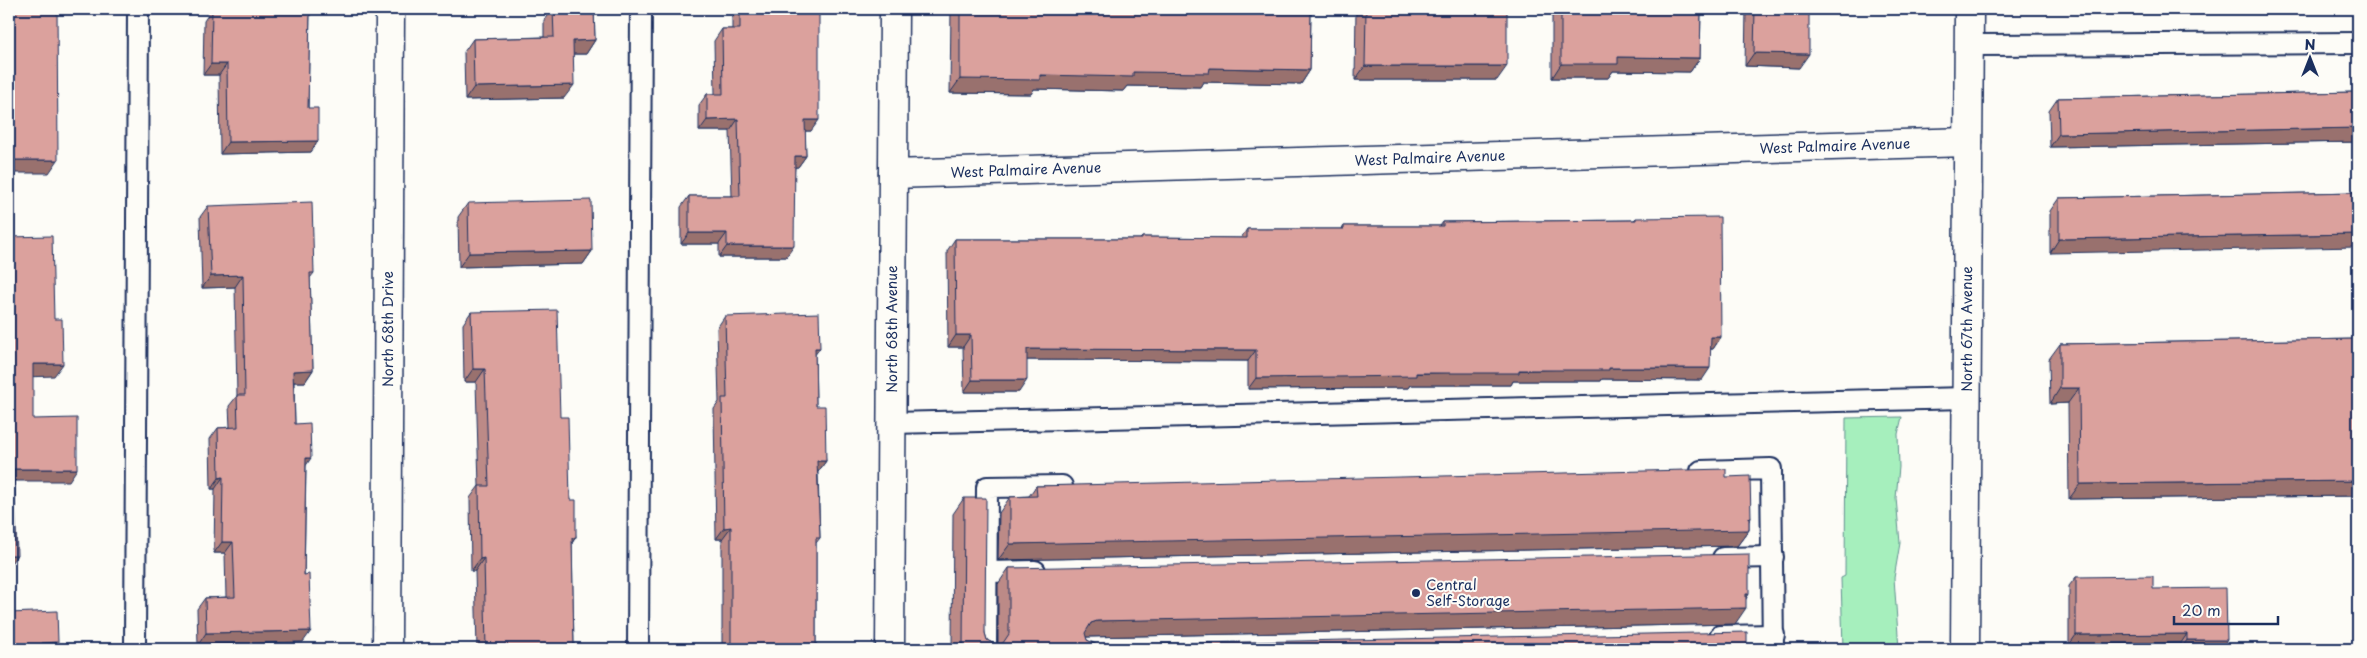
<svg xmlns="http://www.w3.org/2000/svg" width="2367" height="658" font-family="'Playpen Sans',sans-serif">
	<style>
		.green { fill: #a6efbd; stroke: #608f8e }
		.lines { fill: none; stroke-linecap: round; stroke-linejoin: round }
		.service-casing { stroke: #1b2f5e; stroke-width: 24 }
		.minor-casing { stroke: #1b2f5e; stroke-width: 31 }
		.secondary-casing { stroke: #1b2f5e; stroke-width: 31 }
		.service { stroke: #fdfcf7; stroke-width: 20 }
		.minor { stroke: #fdfcf7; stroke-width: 28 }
		.secondary { stroke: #fdfcf7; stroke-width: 28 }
		.wall { fill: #bc8a87; stroke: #1b2f5e }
		.shaded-wall { fill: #99716e; stroke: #1b2f5e }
		.building { fill: #dba19d; stroke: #1b2f5e }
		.poi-dot { fill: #1b2f5e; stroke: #fdfcf7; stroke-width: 2 }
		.labels { text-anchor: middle; stroke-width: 4; stroke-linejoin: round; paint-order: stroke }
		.street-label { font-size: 14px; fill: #1b2f5e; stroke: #fdfcf7 }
		.poi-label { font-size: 14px; fill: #1b2f5e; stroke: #fdfcf7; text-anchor: start }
	</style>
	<rect width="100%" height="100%" fill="#fdfcf7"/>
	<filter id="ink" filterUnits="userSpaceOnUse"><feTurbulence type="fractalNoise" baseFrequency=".02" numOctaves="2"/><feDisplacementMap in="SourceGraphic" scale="10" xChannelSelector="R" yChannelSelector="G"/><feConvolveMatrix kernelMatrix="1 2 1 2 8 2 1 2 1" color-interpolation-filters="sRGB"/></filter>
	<g filter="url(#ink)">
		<path class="green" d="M1902,417L1898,434L1899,467L1896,498L1900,543L1894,578L1899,649H1843L1841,578L1845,576L1846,418Z"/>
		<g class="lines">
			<defs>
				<g id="service">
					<path d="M1969,45L2358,43"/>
					<path d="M891,423L1967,398"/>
					<path d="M1701,471L1771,469L1773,649"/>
					<path d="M1723,558L1773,557"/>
					<path d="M987,572L1035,571"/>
					<path d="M1720,636L1774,635"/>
					<path d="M135,649L138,9"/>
					<path d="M638,649L641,9"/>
					<path d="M986,649L987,487L1062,486"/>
				</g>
				<g id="minor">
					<path d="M893,174L1968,142"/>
					<path d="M387,649L390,9"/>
					<path d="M890,649L894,9"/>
				</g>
				<path id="secondary" d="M1965,649L1969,9"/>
			</defs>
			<use href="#service" class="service-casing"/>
			<use href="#minor" class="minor-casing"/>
			<use href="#secondary" class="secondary-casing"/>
			<use href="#service" class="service"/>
			<use href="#minor" class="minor"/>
			<use href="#secondary" class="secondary"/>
		</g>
		<g class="wall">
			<path d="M208,9H310L308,108L318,141L311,152L220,154L219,75H203L204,21L208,15Z"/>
			<path d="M552,9H594L595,40L586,54H573L564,98L465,100L464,52L473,39L544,37V20Z"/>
			<path d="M738,9H819L811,131H805L806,156L798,167H795L786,257H719V244H681V207L689,196H732L730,131H699V105L707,94H715L714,41L722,29H732V18Z"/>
			<path d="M951,9H1311L1310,70L1301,84L1203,82L1200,87L1127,86L1123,91L1034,89L1031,94L950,93Z"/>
			<path d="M1356,9H1507L1497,80H1355Z"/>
			<path d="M1552,9H1701L1700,58L1690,72L1613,71L1608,78H1552Z"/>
			<path d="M1746,9H1809L1799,68L1745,66Z"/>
			<path d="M2358,92V142L2050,147L2049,111L2058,98Z"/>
			<path d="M2358,192L2050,253V211L2059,198Z"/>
			<path d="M468,203L592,251L583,264L459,267L458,217Z"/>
			<path d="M208,206L314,273L310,278L313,370L305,382H294L295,424L306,466L303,642L198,645L197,609L205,598L226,597L225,553H214L215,489H211L210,439L218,428L230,427L229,406L237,396L235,287L202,288L200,217Z"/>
			<path d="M1636,218L1721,337L1713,349H1710L1702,380L1602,379L1601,381H1513L1511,385H1410L1408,388L1248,389V361L1027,360L1019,392H964L963,347H948L947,251L955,239H1140L1142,237L1241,238L1247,229H1342L1344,226H1440L1443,222L1634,220Z"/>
			<path d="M471,312L560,417L576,537L572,543L574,649H477L475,571H471L470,498L479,486L476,382H464L463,324Z"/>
			<path d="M725,316L815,354L816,406L826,461L818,472L820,538L816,543V649H722V539H716L714,409L719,402L717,328Z"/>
			<path d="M2358,339V496L2069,499L2068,403L2050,404L2049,359L2060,344Z"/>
			<path d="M1726,477L1751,518L1749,521V530L1737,546L998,560L999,513L1010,497L1029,496L1036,486Z"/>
			<path d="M964,498L985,633L987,640L996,645H998V584L1009,568L1749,594L1746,599L1735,624L1086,637L1087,640L1097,645L1747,649H952L953,514Z"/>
			<path d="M2076,577L2153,589L2221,649H2181V643L2069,645V586Z"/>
		</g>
		<g class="shaded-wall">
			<path d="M595,40L586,54H564L573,41Z"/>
			<path d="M1754,53L1809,54L1799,68L1745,66Z"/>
			<path d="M1618,57L1700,58L1690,72L1613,71L1608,78H1552L1561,64Z"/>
			<path d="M211,64H227L219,75H203Z"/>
			<path d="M1365,66H1507L1497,80H1355Z"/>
			<path d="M1210,68L1310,70L1301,84L1203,82L1200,87L1127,86L1123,91L1034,89L1031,94L950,93L960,79L1133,72Z"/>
			<path d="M574,85L564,98L465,100L474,87Z"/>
			<path d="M738,119L730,131H699L707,120Z"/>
			<path d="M805,120H819L811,131H797Z"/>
			<path d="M2358,128V142L2050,147L2059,134Z"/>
			<path d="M318,141L311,152L220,154L228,142Z"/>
			<path d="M795,156H806L798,167L787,168Z"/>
			<path d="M9,160H58L49,173H9Z"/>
			<path d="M689,233H727L719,244H681Z"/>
			<path d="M2358,234V247L2050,253L2059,239Z"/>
			<path d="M727,246H794L786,257H719Z"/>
			<path d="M592,251L583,264L459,267L469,253Z"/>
			<path d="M243,275L235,287L202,288L211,276Z"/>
			<path d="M956,335H971L963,347H948Z"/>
			<path d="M1711,337H1721L1713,349H1702Z"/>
			<path d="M815,348H820L811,360Z"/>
			<path d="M1027,349L1256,350L1248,361L1019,360Z"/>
			<path d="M33,364H63L54,376L24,377Z"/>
			<path d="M1609,368H1710L1702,380L1602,379L1601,381H1513L1511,385H1410L1408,388L1248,389L1256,378Z"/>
			<path d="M473,369H485L476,382H464Z"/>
			<path d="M313,370L305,382H285L293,371Z"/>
			<path d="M972,380H1027L1019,392H964Z"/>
			<path d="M2060,388H2079L2068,403L2050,404Z"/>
			<path d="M306,458H311L303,470Z"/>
			<path d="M817,461H826L818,472L809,473Z"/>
			<path d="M14,469H77L69,481H9Z"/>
			<path d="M223,477L215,489H211L219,478Z"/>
			<path d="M2358,481V496L2069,499L2080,484Z"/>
			<path d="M1751,518L1743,530H1749L1737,546L998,560L1010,544Z"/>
			<path d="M731,527L722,539H716L724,528Z"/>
			<path d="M576,537L567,550L572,538Z"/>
			<path d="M222,542H233L225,553H214Z"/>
			<path d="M9,555H17L9,566Z"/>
			<path d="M484,558L475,571H471L480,559Z"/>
			<path d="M1749,594L1739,608H1746L1735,624L1086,637L1079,639L1091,623L1097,621Z"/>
			<path d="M311,631L303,642L198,645L206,633Z"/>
			<path d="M2187,634L2181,643L2069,645L2076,635Z"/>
			<path d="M2187,640H2227L2221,649H2181Z"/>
			<path d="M58,642L53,649H37L42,643Z"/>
		</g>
		<g class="building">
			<path d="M9,9H57L58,160H9Z"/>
			<path d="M212,9H310L308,108H318V141L228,142L227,64H211Z"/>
			<path d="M553,9H594L595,40L573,41L574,85L474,87L473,39L554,37Z"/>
			<path d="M740,9H819V120H805L806,156H795L794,246H727V233H689V196H740L738,119L707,120V94H723L722,29H740Z"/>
			<path d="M960,9H1311L1310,70L1210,68L1209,73L1133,72V77L1040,75V80L960,79Z"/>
			<path d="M1366,9H1507V66H1365Z"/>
			<path d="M1561,9H1701L1700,58L1618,57V64H1561Z"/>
			<path d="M1755,9H1809V54L1754,53Z"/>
			<path d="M2358,92V128L2059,134L2058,98Z"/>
			<path d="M2358,192V234L2059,239V198Z"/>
			<path d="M591,200L592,251L469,253L468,203Z"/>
			<path d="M312,202L314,273H310L313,370L293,371L295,424L310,423L311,458H306L304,575L309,574L311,631L206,633L205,598L235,597L233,542H222L223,477L219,478L218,428L238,427L237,395H245L243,275L211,276L208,206Z"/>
			<path d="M1720,217L1721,337H1711L1710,368H1609V370H1519V373H1416V376L1256,378V350L1027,349V380H972L971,335H956L955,239H1142V237L1247,238V229H1344V226H1443V222L1636,220V218Z"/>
			<path d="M52,236L54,319H62L63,364H33V419L77,418V469H14L17,555H9V237Z"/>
			<path d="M557,310L560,417H568L570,500H576V537L572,538L574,649H486L484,558L480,559L479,486H489L485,369H473L471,312Z"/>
			<path d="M819,313L820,348H815L816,406H825L826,461H817L820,538H816V649H731V527L724,528L722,398H727L725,316Z"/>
			<path d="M2358,339V481L2080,484L2079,388H2060V344Z"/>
			<path d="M1726,469V477L1750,476L1751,518H1749V530L1010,544V497L1037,496L1036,486Z"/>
			<path d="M964,498H986L985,633L987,640L996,645L1003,643L1009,634V568L1749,554V594H1746V608L1097,621L1091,623L1085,633L1087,640L1097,645L1747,632V649H963Z"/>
			<path d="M2153,576V589L2226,588L2227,640H2187V634L2076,635V577Z"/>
			<path d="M57,611L58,642L42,643V649H9V613Z"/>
		</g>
	</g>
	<circle class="poi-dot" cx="1416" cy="593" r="5"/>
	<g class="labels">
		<g class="street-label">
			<text transform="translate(1835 146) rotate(-2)" y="5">West Palmaire Avenue</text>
			<text transform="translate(1430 158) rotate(-2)" y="5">West Palmaire Avenue</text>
			<text transform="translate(1026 170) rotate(-2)" y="5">West Palmaire Avenue</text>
			<text transform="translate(388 329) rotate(-90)" y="5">North 68th Drive</text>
			<text transform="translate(892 329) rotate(-90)" y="5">North 68th Avenue</text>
			<text transform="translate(1967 329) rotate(-90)" y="5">North 67th Avenue</text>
		</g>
		<g class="poi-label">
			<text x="1426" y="590">Central<tspan x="1426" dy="16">Self-Storage</tspan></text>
		</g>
	</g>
	<rect width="2367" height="658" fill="none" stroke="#fdfcf7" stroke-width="30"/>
	<rect x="15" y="15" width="2337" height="628" fill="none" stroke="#1b2f5e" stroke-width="2" filter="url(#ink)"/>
	<g transform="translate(2310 58)" stroke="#fdfcf7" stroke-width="4" paint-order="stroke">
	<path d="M0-4L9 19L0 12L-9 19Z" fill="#1b2f5e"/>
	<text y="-8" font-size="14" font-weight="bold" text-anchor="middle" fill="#1b2f5e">N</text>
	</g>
	<path d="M2174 616v8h104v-8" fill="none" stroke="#1b2f5e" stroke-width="2.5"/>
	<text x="2182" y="616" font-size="15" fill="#1b2f5e" stroke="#fdfcf7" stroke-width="4" paint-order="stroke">20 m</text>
</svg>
